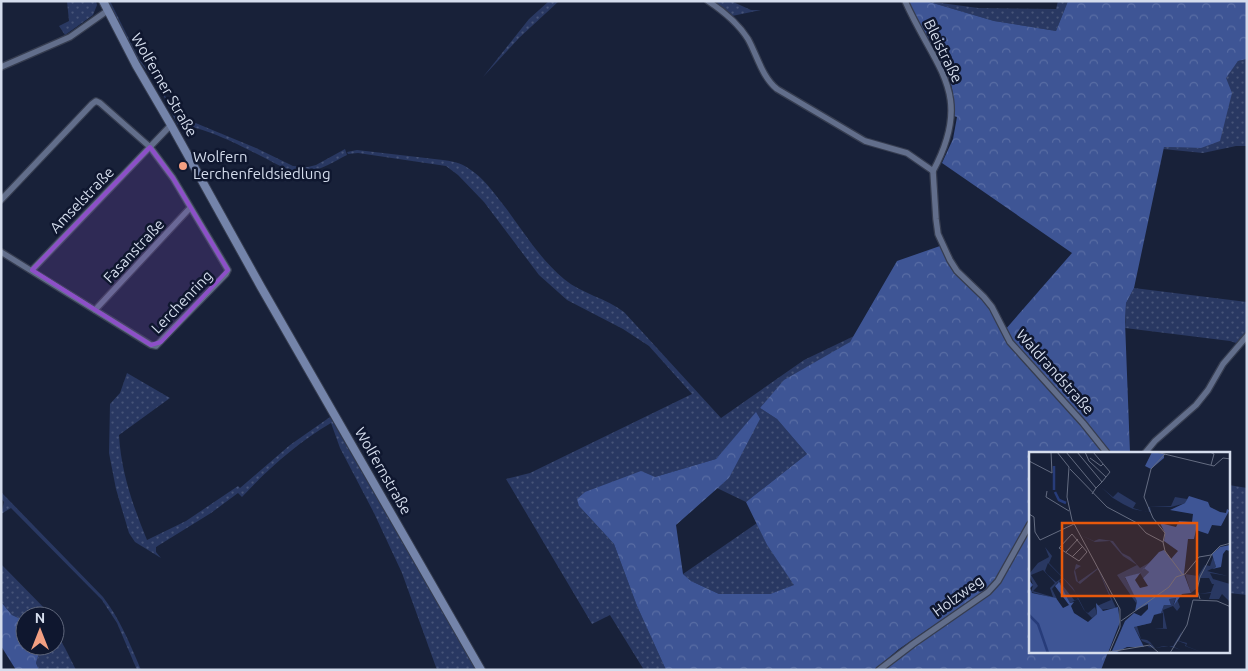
<svg xmlns="http://www.w3.org/2000/svg" width="1248" height="671" font-family="Ubuntu,sans-serif">
	<style>
		.grass { fill: url(#grass-dots) }
		.forest { fill: url(#forest-crowns) }
		.lines { fill: none; stroke-linecap: round; stroke-linejoin: round }
		.minor-casing { stroke: #363d50; stroke-width: 8 }
		.secondary-casing { stroke: #363d50; stroke-width: 10 }
		.minor { stroke: #626e8b; stroke-width: 5.5 }
		.secondary { stroke: #7484aa; stroke-width: 8 }
		.marked { fill: #8d4fc8; fill-opacity: 0.2; stroke: #8d4fc8; stroke-width: 4; stroke-linejoin: round }
		.poi-dot { fill: #f39f82; stroke: #0f172f; stroke-width: 2 }
		.labels { text-anchor: middle; stroke-width: 5; stroke-linejoin: round; paint-order: stroke }
		.street-label { font-size: 15px; fill: #d5dded; stroke: #0f172f }
		.poi-label { font-size: 15px; fill: #d5dded; stroke: #0f172f; text-anchor: start }
		.inset-river { fill: none; stroke: #273c7a; stroke-width: 2.5 }
		.inset-road { fill: none; stroke: #646c81; stroke-width: 1 }
		.view { fill: #e8590c; fill-opacity: 0.15; stroke: #e8590c; stroke-width: 2.5 }
		.inset-edge { fill: none; stroke: #d5dded; stroke-width: 2.5 }
	</style>
	<defs>
		<pattern id="grass-dots" width="8" height="8" patternUnits="userSpaceOnUse" patternTransform="scale(1.25)"><rect width="8" height="8" fill="#293862"/><path d="M2 2h.1M6 6h.1" fill="none" stroke="#475479" stroke-width="1.8" stroke-linecap="round"/></pattern>
		<pattern id="forest-crowns" width="20" height="18" patternUnits="userSpaceOnUse" patternTransform="scale(1.25)"><rect width="20" height="18" fill="#3e5595"/><path d="M2 6a3 3 0 1 1 6 0M12 15a3 3 0 1 1 6 0" fill="none" stroke="#596da4"/></pattern>
	</defs>
	<rect width="100%" height="100%" fill="#182139"/>
	<g class="grass">
		<path d="M67,1H96L97,5L93,15L65,35L59,26L69,21Z"/>
		<path d="M107,1H110L139,59L162,89L172,111L181,117L256,148L293,166L308,167L316,165L345,149L347,155C335,161 321,170 308,172C291,174 275,163 261,156C237,144 205,127 178,125L173,116L159,86L136,57Z"/>
		<path d="M549,1H559L519,38L483,77L529,19Z"/>
		<path d="M712,1H731L751,10H761L732,16Z"/>
		<path d="M926,1L978,8L1056,9L1058,1H1068L1056,31L994,21Z"/>
		<path d="M1247,59V146H1236L1203,153L1163,149L1164,147L1201,148L1225,78L1238,61Z"/>
		<path d="M357,150L443,160C452,161 461,163 468,168C484,178 494,193 505,207C523,231 540,259 564,279C582,294 606,298 624,312L721,418L804,360L854,336L850,342L760,408L777,419L807,454L746,502L717,488L729,478L756,413L716,459L655,477L579,506L614,544L637,606L666,670H644L610,615L592,624L506,479L530,473L692,394L649,346L623,329L567,300L539,275L484,202L458,175L446,166L358,153L348,154L347,152Z"/>
		<path d="M1134,288L1247,302V333L1236,343L1230,341L1125,328L1126,303Z"/>
		<path d="M127,373L170,398L119,435C121,472 133,506 147,540L186,521L238,486L240,488L290,445L330,417L476,670H437L402,573L374,513L340,448L331,423C297,443 268,469 242,497L238,493L211,513L156,547V552L161,558L135,542L129,533L116,489L109,453L110,404L120,393Z"/>
		<path d="M1229,485L1247,488V595L1229,593Z"/>
		<path d="M1,492L103,597C120,619 130,644 141,670H137L117,623L102,600L11,508L1,514L4,502L1,498Z"/>
		<path d="M757,523L767,545L795,585L770,594H719L691,581L683,574Z"/>
		<path d="M1,564L52,616H25V621L12,615L1,602Z"/>
		<path d="M55,631L65,648L76,670H39L36,663L41,646H55Z"/>
	</g>
	<g class="forest">
		<path d="M908,1H926L994,21L1056,31L1068,1H1247V59L1238,61L1226,78L1232,93L1220,141L1201,148L1164,147L1134,288L1126,303L1125,322L1130,453H1110L1088,424L1013,341L1005,330L1072,253L942,163L953,139L957,117L954,116C953,104 954,92 950,81C939,53 920,28 908,1Z"/>
		<path d="M940,246L948,261L990,308L1004,338L1008,343L1087,430L1105,453H1030V519L996,581L987,589L899,649L874,670H666L637,606L614,544L579,506L577,499L585,492L641,471L655,477L716,459L756,412L760,419L729,478L676,525L683,574L691,581L719,594H770L794,585L767,545L746,502L807,454L777,419L760,408L784,380L850,342L897,261Z"/>
		<path d="M1030,531V652H1108L1101,670H884L915,645L998,586Z"/>
		<path d="M1,602L12,615L25,621V646H41L36,663L39,670H16L1,646Z"/>
	</g>
	<g class="lines">
		<defs>
			<g id="minor">
				<path d="M708,1C723,11 738,23 748,39C757,55 762,77 777,89L865,141L907,153L933,171L936,219L938,234L950,260L957,271L984,297L992,307L1010,342L1083,423L1107,453"/>
				<path d="M905,1C935,69 975,93 933,171"/>
				<path d="M1,67L70,37L107,11"/>
				<path d="M1,200L92,104L96,101L100,103L150,147L173,178L228,270L226,274L156,346L151,345L1,252"/>
				<path d="M32,270L171,125"/>
				<path d="M95,310L190,208"/>
				<path d="M1145,453L1155,441L1196,405L1208,390L1223,364L1247,336"/>
				<path d="M879,670L913,644L988,592L998,581L1030,524"/>
			</g>
			<path id="secondary" d="M103,1L136,65L171,125L261,287L481,670"/>
		</defs>
		<use href="#minor" class="minor-casing"/>
		<use href="#secondary" class="secondary-casing"/>
		<use href="#minor" class="minor"/>
		<use href="#secondary" class="secondary"/>
	</g>
	<path class="marked" d="M150,147L173,178L228,270L161,342L151,345L32,270Z"/>
	<circle class="poi-dot" cx="183" cy="166" r="5"/>
	<g class="labels">
		<g class="street-label">
			<text transform="translate(943 51) rotate(64)" y="5">Bleistraße</text>
			<text transform="translate(164 85) rotate(60)" y="5">Wolferner Straße</text>
			<text transform="translate(82 200) rotate(-46)" y="5">Amselstraße</text>
			<text transform="translate(134 251) rotate(-47)" y="5">Fasanstraße</text>
			<text transform="translate(182 302) rotate(-46)" y="5">Lerchenring</text>
			<text transform="translate(1055 372) rotate(48)" y="5">Waldrandstraße</text>
			<text transform="translate(383 471) rotate(60)" y="5">Wolfernstraße</text>
			<text transform="translate(958 596) rotate(-36)" y="5">Holzweg</text>
		</g>
		<g class="poi-label">
			<text x="193" y="162">Wolfern<tspan x="193" dy="17">Lerchenfeldsiedlung</tspan></text>
		</g>
	</g>
	<g transform="translate(1029 452)">
		<rect width="201" height="201" fill="#182139"/>
		<path d="M72,35L84,45L89,40L107,51L104,56L117,60H120L119,55L142,54L146,45L158,47L157,51L142,55H121L122,60H118L104,57L94,52L84,46ZM52,83L65,89L70,87L84,89L93,101L101,105L111,116L125,108L117,117L120,120L114,126L111,121L96,126L109,149L107,151L88,123L108,113L94,104L81,89L66,90ZM16,95L23,104L20,111L44,136L56,159L59,161L66,155L68,162L63,166L55,158L49,147L41,151L29,130L23,137L28,147L2,140L4,133L0,122L9,111L20,105ZM19,111L33,125V126L27,130L18,122L16,119ZM14,118L26,131L21,136L24,145L4,139L9,134L2,123ZM34,126L46,140L49,146L46,149L30,129ZM184,105L187,115L178,119L199,124L181,121L184,127L201,132V150L193,142L190,147H180L182,141L170,142L182,140L185,132H192H183L180,126H171L168,136L162,141L156,122L169,124L176,113L181,114ZM47,112L52,114L46,118L49,130L69,116L87,156L71,158L68,154L82,148L69,117L51,132L47,129L45,120ZM147,146L144,153L148,147L151,155L148,159L144,154L134,158L138,177L125,176L122,171L108,174L112,187L118,188L121,190L126,196L135,194H144L153,179L150,189L158,191L157,194L175,201L156,194L157,192L149,189L145,195L152,198L140,194L126,196L118,195L123,193L113,189L105,175L108,172L122,171L125,176H134V161L125,163L132,161L135,153H142L140,147Z" fill="#293862" fill-rule="evenodd"/>
		<path d="M123,0L135,2V6L122,17L116,14ZM160,44L179,50L181,55L191,60L197,61L198,57L201,59V62L200,59L192,74L183,73L179,82L167,78L165,87H159L155,122L162,141L153,142L145,153L147,146L140,147L142,153H135L132,161L125,163L122,171L105,175L115,195H98L86,201L83,199L96,169L105,161L112,164L119,157V152L106,159L108,149L96,125L111,121L130,100L135,98L142,107L149,99L135,89L136,81L131,71L147,75L150,69L163,70L164,62L141,58L156,51ZM115,116L120,120L114,126L119,134L111,136L106,128ZM201,93V99L197,98L194,102L192,115L183,117L187,115L183,102L191,95ZM0,128L4,133L1,136L3,141L27,146L34,156L40,153L26,134L30,130L41,151L45,150L42,154L45,161L59,170L68,162L67,151L74,159L89,155L91,170L79,201H0Z" fill="#3e5595" fill-rule="evenodd"/>
		<path class="inset-river" d="M25,14V38M26,40L30,48L37,51M0,163L9,172L19,201"/>
		<path class="inset-road" d="M28,0L40,15L38,45L43,68L91,157V175L80,201M37,0L67,36L63,42M48,0L73,30L67,36M56,0L60,9L77,25M64,0L81,20L73,30M127,0L185,14L194,6L202,7M181,0L185,2L182,13M61,6L72,14L74,12M0,9L23,21L22,0M41,17L78,55L108,71L117,81L134,90L136,99L154,123M18,39L17,45L40,59M0,62L5,65L6,80L11,88L45,72M43,82L58,100L50,109L30,96ZM134,90L136,81L124,66L115,45L122,17L136,2M37,100L49,87M43,105L54,94M171,147L168,138L171,125L183,102M92,169L140,135L147,125L156,122L170,105L182,103L191,94L202,91M74,201L121,193L130,201M141,201L158,173L164,148L188,149L202,155"/>
		<path class="view" d="M33,71H168V144H33Z"/>
		<rect width="201" height="201" class="inset-edge"/>
	</g>
	<rect width="1248" height="671" fill="none" stroke="#d5dded" stroke-width="5"/>
	<g transform="translate(40 631)"><circle r="24" fill="#0f172f" stroke="#5e667b"/>
	<path d="M0-4L9 19L0 12L-9 19Z" fill="#f39f82"/>
	<text y="-8" font-size="14" font-weight="bold" text-anchor="middle" fill="#d5dded">N</text>
	</g>
</svg>
